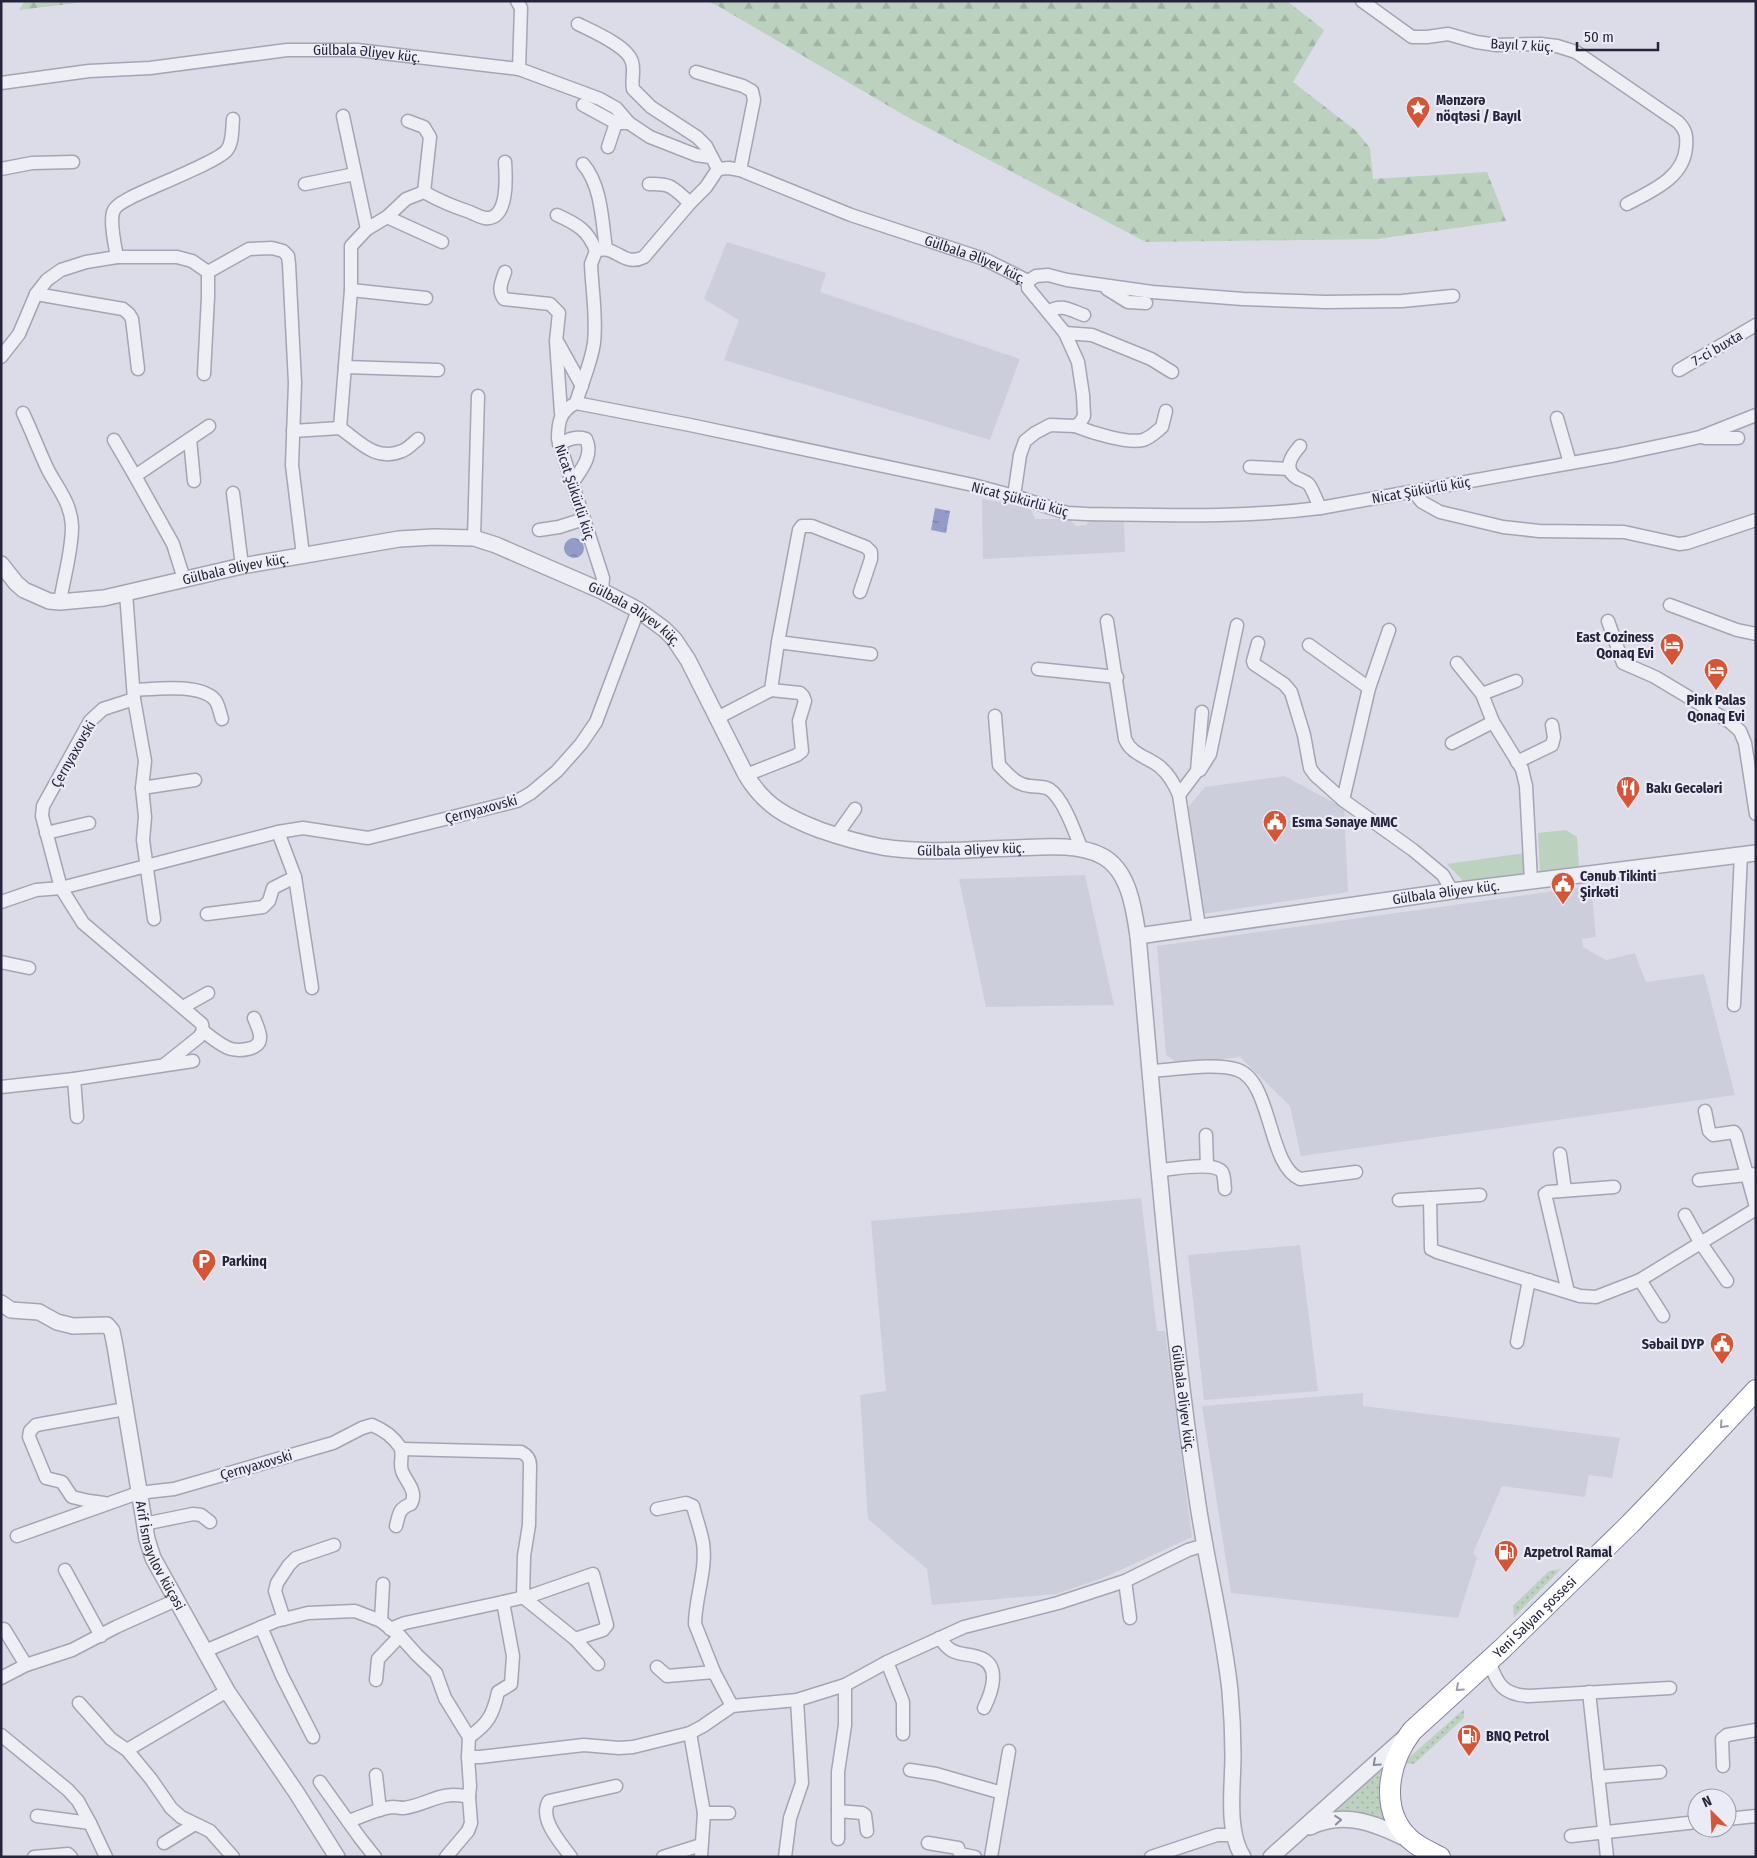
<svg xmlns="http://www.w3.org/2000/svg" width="1757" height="1858" font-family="'Fira Sans Condensed',sans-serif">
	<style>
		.built { fill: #cdcedc }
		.grass { fill: url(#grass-dots) }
		.forest { fill: url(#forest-firs) }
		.green { fill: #bcd1be }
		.water { fill: url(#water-ripples) }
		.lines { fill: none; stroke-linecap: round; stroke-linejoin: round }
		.minor-casing { stroke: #a4a5b4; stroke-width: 15 }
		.tertiary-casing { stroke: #a4a5b4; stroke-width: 18 }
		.trunk-casing { stroke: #82839e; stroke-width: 22 }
		.minor { stroke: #eeeef5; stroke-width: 12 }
		.tertiary { stroke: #eeeef5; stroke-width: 15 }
		.trunk { stroke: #fff; stroke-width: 20 }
		.oneway { stroke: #9c9da8 }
		.oneway2 { stroke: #898a99 }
		.labels { text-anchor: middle; stroke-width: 4.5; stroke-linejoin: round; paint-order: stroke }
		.street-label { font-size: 14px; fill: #24253d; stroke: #eaebf4 }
		.poi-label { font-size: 14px; font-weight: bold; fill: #24253d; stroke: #eaebf4; text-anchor: start }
	</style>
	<defs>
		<pattern id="grass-dots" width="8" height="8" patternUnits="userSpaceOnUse" patternTransform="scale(1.25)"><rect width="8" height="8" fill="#bcd1be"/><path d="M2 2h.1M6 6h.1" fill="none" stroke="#a1b3a4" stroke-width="1.8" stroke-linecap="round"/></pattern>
		<pattern id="forest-firs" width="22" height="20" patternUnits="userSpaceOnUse" patternTransform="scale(1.25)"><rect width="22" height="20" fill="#bcd1be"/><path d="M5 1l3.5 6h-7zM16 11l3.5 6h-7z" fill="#a1b3a4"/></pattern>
		<pattern id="water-ripples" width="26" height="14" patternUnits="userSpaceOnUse" patternTransform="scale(1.25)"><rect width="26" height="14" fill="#939bc9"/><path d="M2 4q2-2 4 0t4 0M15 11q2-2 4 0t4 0" fill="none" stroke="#787ea4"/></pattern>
	</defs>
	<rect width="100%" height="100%" fill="#dbdce7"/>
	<g class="built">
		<path d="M727,242L826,273L820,292L1020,359L990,440L724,360L739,320L704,299Z"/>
		<path d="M982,499L1030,507L1035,519H1070L1076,526L1086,525L1090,520H1124L1125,552L983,559Z"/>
		<path d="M1284,776L1344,808L1348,892L1202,914L1185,811L1205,787Z"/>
		<path d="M1085,875L1114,1005L986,1007L959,879Z"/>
		<path d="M1591,886L1596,937L1582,939L1583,947L1606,960L1635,953L1646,982L1704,974L1735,1095L1301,1156L1290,1106L1240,1057L1179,1064L1166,1055L1157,946Z"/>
		<path d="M1141,1198L1157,1331H1165L1192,1537L1105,1577L1056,1594L932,1605L927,1569L868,1519L860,1395L886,1391L871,1221Z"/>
		<path d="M1300,1245L1318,1391L1204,1400L1188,1255Z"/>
		<path d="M1363,1393V1406L1620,1438L1612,1478L1589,1475L1585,1497L1502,1486L1473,1553L1477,1558L1458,1618L1231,1593L1202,1406Z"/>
	</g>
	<g class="grass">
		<path d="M1561,1569L1514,1617L1513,1606L1549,1571Z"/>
		<path d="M1464,1709V1718L1414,1764L1403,1763Z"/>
		<path d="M1382,1765L1381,1796L1389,1823C1364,1813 1354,1811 1328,1813Z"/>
	</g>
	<g class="forest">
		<path d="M25,1H93L19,10Z"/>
		<path d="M707,1H1287L1324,30L1293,82L1355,130L1370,148L1373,179L1487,172L1506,221L1377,239L1146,242L909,118L718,6Z"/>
	</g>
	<g class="green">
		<path d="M1566,830L1577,837L1579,867L1540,872L1538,833Z"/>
		<path d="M1525,853L1527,874L1465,883L1447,864Z"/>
	</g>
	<g class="water">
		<path d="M935,508L950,511L946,533L931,530Z"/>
		<circle cx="574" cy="548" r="10"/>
	</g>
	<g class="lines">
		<defs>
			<g id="minor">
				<path d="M517,1L521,8L519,69"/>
				<path d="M1362,1L1412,37H1427L1448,34L1476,42L1497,45L1540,44L1557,46L1576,52L1678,122C1686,130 1687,136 1686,147C1684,178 1651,191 1627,204"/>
				<path d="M696,72L743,86L752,91L754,100L740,170"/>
				<path id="s1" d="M1,83L89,71L150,68L287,50H357L519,69L600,99L616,108L629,123L650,137L696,155L710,157"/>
				<path d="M583,105L616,123H629"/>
				<path d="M343,116L367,229"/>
				<path d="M408,121L424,127L430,137L424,192"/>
				<path d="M608,147L616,123"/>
				<path d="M583,164C602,186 602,222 606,249"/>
				<path d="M1,169L32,163L73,162"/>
				<path id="s2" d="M718,169L729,168L740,170L851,215L984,259L1028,281V288L1065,333L1078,362L1083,395L1084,416L1080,423L1075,426L1050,425L1035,433L1025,441L1020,455L1014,496"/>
				<path d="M305,184L355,174"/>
				<path d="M649,184C672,183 673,188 690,203"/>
				<path d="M557,215C577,224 588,230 596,251"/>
				<path d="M387,217L442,242"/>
				<path d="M117,257C115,246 109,219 114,210C117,204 125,201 130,198C148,188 218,162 227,150C233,142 232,129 233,119"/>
				<path d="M505,272C502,281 497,290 504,299L550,304L559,313L556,341L561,413"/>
				<path d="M1028,281L1036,276L1048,275L1067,280L1152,292L1243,299L1325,302L1402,301L1453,296"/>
				<path d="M1107,289L1128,302L1146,303"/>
				<path d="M351,290L426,298"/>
				<path d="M36,294L123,309L129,314L132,319L138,369"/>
				<path d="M1048,312C1061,303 1070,310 1084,315"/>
				<path d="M1065,333L1092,335L1151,359L1172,372"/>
				<path d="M558,343L582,386"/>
				<path d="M1,357L19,334L36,294L47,280L61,270L86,262L117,257H177L192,261L208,272L249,249L272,248L283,251L288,256L289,264L295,383L292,465L303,555"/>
				<path d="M345,367L438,370"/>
				<path d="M1679,370L1756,325"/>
				<path d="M204,374L208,297V272"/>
				<path d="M576,403C582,382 591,364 594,343C597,317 592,290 591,264L596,251C615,243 623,268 644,257L690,203L706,187L718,169L706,146L697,137L651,107L633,89C631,80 635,71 632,62C628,46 592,31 578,24"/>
				<path d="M23,413C32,432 39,451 48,470C58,489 71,503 72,526C72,552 64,576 60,602"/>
				<path d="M1557,418L1570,463"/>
				<path d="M1075,426C1090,432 1127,444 1143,440C1150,438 1156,432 1162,427L1166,411"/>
				<path d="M340,428L351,290V246L367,229L387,217L406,199L424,192C438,200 452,206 467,211C473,213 479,217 485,218C509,221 506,176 505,162"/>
				<path d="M293,431L340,428C360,442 376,462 402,451C408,449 413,443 418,439"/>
				<path d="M1705,438H1738"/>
				<path d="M190,439L194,481"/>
				<path d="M114,440L135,476"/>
				<path d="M559,444C569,439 576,436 586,439C594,455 581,470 573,482"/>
				<path d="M1300,446C1292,455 1282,469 1297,478C1302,481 1307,481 1310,486C1314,493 1317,501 1320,508"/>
				<path d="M1250,467L1289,469"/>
				<path d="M1414,492L1422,502L1440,512L1503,527L1539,531L1624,532L1679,544L1687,543L1756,520"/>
				<path d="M233,493L242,566"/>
				<path d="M539,530L559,527L584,519"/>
				<path d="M474,538L478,396"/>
				<path d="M184,579L173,544L135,476L209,426"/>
				<path d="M602,591L603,578L558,439C558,422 560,411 576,403L690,425L973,485L1014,496L1067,513L1087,514C1165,515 1242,518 1320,508L1616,455L1678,442L1700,437L1756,415"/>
				<path d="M126,593L134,699L145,761L142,788"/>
				<path d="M1670,605L1737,630L1756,634"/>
				<path d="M1107,621L1125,739C1131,754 1147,757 1159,766C1169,774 1174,783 1179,795L1199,927"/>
				<path d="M1608,621L1623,663L1655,677L1730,722L1740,731L1745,743L1756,814"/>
				<path d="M778,642L871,654"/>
				<path d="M1258,643L1253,661L1254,664L1284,684L1291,692L1304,735L1310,768L1315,775L1343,800L1413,850L1443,875L1452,891"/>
				<path d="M1309,645L1369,688"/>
				<path d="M1457,663L1482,694L1493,722L1522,769L1526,786L1531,881"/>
				<path d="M1038,669L1117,677"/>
				<path d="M134,690C155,689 200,683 215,700C219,705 220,714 222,719"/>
				<path d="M1482,694L1516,681"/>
				<path d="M134,699L103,709L90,721L43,806L42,816L61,888L83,923L202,1024L203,1031L199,1037L164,1065"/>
				<path d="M995,716L999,765C1008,774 1016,785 1030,786C1036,787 1043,786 1049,789C1064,799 1075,833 1082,850"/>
				<path d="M717,718L771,690L778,642L799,530L802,526H812L866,547L871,552V559L860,592"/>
				<path d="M1452,743L1493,722"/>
				<path d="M1517,762L1552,745L1554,737L1552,725"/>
				<path d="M1197,771L1200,770L1210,754L1237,625"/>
				<path d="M746,775L797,755L802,751L799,721L805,701L803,696L800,693L771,690"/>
				<path d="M1179,795L1197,771L1202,712"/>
				<path d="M1343,800L1369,688L1389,630"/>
				<path d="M278,832L295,877L312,988"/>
				<path d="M46,833L89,823"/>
				<path d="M836,836L855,809"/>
				<path d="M1,902L36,890L61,888L278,832L303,828L368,838L517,801L531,793L557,771L581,744L596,722L638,610"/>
				<path d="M207,914L263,907L269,901L273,888L295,877"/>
				<path d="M154,919L143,840L145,817L142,788L195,780"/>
				<path d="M1,962L29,968"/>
				<path d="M1734,1005L1741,854"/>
				<path d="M183,1007L208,993"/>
				<path d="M203,1031C211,1037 221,1046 231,1049C240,1051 261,1050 260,1037C260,1031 256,1023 254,1018"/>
				<path d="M1150,1071C1174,1070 1216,1062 1238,1070C1272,1082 1268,1166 1300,1179L1356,1172"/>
				<path d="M74,1079L77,1117"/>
				<path d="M1,1087L74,1079L193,1061"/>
				<path d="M1705,1111L1709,1131L1713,1135L1734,1132L1736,1135L1756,1207"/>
				<path d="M1206,1135L1207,1166"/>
				<path d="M1560,1154L1565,1190"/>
				<path d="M1160,1170C1174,1169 1209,1162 1220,1170C1225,1173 1224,1184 1225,1189"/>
				<path d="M1699,1180L1756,1174"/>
				<path d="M1430,1198L1431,1249L1437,1252L1580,1296L1596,1297L1640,1280L1756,1209"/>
				<path d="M1399,1200L1480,1195"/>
				<path d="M1685,1215L1700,1242L1727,1281"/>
				<path d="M1640,1280L1663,1316"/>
				<path d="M1568,1292L1545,1194L1548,1192L1614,1187"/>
				<path d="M1517,1342L1529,1280"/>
				<path d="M402,1449L521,1452C527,1455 530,1458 530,1465L529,1525L524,1556L523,1597L575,1639L598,1664"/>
				<path d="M104,1503L89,1501L72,1497L62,1482L46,1478L29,1437L30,1431L36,1425L125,1409"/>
				<path d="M657,1509L686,1503L693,1506C696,1518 701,1531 703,1543C707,1570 695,1598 695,1624L714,1672L732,1706"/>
				<path d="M144,1524L193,1514L201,1515L210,1522"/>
				<path d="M17,1536L138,1493L174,1489L333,1443L362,1428L372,1425C384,1430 393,1436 400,1447C404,1454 399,1463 402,1471C406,1482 418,1491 411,1504C399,1508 399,1514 396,1526"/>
				<path d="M65,1570L101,1636"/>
				<path d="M1125,1581L1130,1618"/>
				<path d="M284,1619L275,1591L277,1583L289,1565L296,1558L334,1545"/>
				<path d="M381,1621L383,1584"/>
				<path d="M261,1627L282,1676L313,1737"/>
				<path d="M4,1629L26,1665"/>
				<path d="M390,1629L405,1623L503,1602L533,1595L593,1574L607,1625L603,1630L575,1639"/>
				<path d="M939,1638C943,1642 946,1647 951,1650C959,1655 969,1654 978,1657C1002,1664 992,1692 984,1708"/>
				<path d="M205,1651L276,1621L308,1613L355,1611L381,1621L400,1636L417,1655L436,1673L445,1698L469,1737L468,1757L470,1786L469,1797L471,1823L468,1831L446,1857"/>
				<path d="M1489,1661C1497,1684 1503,1695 1529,1696L1670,1688"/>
				<path d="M887,1662L903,1702V1734"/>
				<path d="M657,1667L667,1676L714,1672"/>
				<path d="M1,1678L26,1665L72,1650L116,1627L176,1600"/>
				<path d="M376,1680L378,1659L400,1636"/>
				<path d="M1589,1692L1607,1857"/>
				<path d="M79,1703L111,1739L127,1750L151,1779L171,1808L181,1817L210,1831L233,1857"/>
				<path d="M690,1733L704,1813L701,1857"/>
				<path d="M1,1735L68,1790L78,1801L90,1823L106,1857"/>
				<path d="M469,1737C488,1724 493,1715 498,1692L511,1684L513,1656L503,1602"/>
				<path d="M127,1750L227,1691"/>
				<path d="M468,1757H480L584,1745L619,1748L633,1747L690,1733L703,1726L732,1706L797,1700L845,1685L887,1662L964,1627L1058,1603L1125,1581L1188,1550L1205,1545"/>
				<path d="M1723,1766L1722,1739L1727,1735L1756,1730"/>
				<path d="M910,1770L936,1774L1002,1793"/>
				<path d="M376,1775L380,1810"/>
				<path d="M1598,1777L1660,1772"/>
				<path d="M320,1782L360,1838L375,1857"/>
				<path d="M838,1811L862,1813L865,1815L867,1831"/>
				<path d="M704,1813H729"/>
				<path d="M37,1816L90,1823"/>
				<path d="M1727,1819L1756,1816"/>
				<path d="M348,1821C362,1817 378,1808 393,1807C396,1807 400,1808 404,1808C430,1804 440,1790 469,1797"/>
				<path d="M1571,1836L1697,1822"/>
				<path d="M838,1839V1772L845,1725V1685"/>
				<path d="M164,1843L195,1824"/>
				<path d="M928,1843L958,1848L960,1854L975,1857"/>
				<path d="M34,1857L68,1854L71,1857"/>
				<path d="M571,1857C561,1843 538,1819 549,1801L616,1786"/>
				<path d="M663,1857L701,1845"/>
				<path d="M785,1857L790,1818L802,1783L797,1700"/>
				<path d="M991,1857L1009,1751"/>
				<path d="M1151,1857L1217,1835H1234"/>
			</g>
			<g id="tertiary">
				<path id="s3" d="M1,564L16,583L24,590L49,601L60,602L104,598L242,566L399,539L434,537L474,538L496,545L602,591L638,610L664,629L674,639L688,660L746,775C765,806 786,817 820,830C840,837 861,843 882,847C925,854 972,849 1015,848C1042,847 1077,843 1102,856C1129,870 1134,909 1138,936C1155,1123 1169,1312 1197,1498C1206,1562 1223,1626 1230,1691C1232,1713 1233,1735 1233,1756C1233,1786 1226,1831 1243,1857"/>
				<path id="s4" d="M1138,936L1452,891L1756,853"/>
				<path id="s5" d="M1,1303L11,1310L39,1312L57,1322L73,1326L107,1325L112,1331L115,1346L147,1539L153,1558L227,1691L296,1792L337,1857"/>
				<path d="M1310,1827C1345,1810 1377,1824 1409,1840"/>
				<path d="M1271,1857L1404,1738"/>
			</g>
			<g id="trunk">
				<path id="s6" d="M1440,1857C1432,1853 1423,1849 1416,1844C1377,1816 1387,1764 1412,1731L1503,1648L1630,1524L1661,1492L1756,1390"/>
			</g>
		</defs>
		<use href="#minor" class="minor-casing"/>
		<use href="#tertiary" class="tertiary-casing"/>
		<use href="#trunk" class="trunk-casing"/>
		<use href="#minor" class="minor"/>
		<use href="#tertiary" class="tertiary"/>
		<use href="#trunk" class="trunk"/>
	</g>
	<defs><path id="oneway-chevron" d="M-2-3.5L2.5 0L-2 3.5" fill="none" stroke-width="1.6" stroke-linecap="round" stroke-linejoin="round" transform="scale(1.25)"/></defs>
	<g class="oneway">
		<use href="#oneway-chevron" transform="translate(1723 1425) rotate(132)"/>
		<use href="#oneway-chevron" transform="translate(1459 1688) rotate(138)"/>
	</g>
	<g class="oneway2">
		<use href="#oneway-chevron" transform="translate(1376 1763) rotate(138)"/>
		<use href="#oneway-chevron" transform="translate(1338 1820) rotate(-4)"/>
	</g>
	<defs>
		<symbol id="sight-pin" viewBox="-11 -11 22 30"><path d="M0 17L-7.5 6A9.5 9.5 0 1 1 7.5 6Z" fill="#d55637" stroke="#eaebf4"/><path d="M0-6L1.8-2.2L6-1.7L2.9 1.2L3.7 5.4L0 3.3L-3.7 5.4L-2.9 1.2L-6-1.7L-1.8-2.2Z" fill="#fff"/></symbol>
		<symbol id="hotel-pin" viewBox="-11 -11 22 30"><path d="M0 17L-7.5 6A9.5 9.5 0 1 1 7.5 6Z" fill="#d55637" stroke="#eaebf4"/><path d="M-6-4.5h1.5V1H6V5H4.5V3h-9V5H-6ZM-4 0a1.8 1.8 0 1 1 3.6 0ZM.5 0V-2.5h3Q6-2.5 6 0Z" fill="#fff"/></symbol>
		<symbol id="restaurant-pin" viewBox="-11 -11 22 30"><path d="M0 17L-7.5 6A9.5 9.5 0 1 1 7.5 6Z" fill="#d55637" stroke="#eaebf4"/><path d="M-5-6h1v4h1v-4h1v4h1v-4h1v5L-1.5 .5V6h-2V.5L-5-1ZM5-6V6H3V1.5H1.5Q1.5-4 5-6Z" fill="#fff"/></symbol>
		<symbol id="civic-pin" viewBox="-11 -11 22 30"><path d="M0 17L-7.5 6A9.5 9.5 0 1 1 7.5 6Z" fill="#d55637" stroke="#eaebf4"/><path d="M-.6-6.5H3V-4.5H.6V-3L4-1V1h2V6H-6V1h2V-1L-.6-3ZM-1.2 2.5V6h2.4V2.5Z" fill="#fff"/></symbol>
		<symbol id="parking-pin" viewBox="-11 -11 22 30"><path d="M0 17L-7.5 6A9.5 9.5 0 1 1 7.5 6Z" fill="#d55637" stroke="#eaebf4"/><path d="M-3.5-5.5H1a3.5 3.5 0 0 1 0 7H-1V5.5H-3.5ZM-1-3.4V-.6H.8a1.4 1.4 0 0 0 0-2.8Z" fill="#fff"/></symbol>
		<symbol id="fuel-pin" viewBox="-11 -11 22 30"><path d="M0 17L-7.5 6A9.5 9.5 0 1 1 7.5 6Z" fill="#d55637" stroke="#eaebf4"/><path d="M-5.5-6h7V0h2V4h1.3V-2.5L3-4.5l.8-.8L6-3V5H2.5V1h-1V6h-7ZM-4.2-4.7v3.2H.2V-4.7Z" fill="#fff"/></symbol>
	</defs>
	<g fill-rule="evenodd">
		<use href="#sight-pin" x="1404" y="94" width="28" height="38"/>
		<use href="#hotel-pin" x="1658" y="631" width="28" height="38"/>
		<use href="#hotel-pin" x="1702" y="656" width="28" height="38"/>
		<use href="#restaurant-pin" x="1614" y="774" width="28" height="38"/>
		<use href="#civic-pin" x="1261" y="808" width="28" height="38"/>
		<use href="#civic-pin" x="1549" y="870" width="28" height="38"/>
		<use href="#parking-pin" x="190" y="1247" width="28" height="38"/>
		<use href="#civic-pin" x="1708" y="1330" width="28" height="38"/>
		<use href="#fuel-pin" x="1492" y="1538" width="28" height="38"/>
		<use href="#fuel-pin" x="1455" y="1722" width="28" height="38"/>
	</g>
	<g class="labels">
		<g class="street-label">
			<text transform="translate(1522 45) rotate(3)" y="5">Bayıl 7 küç.</text>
			<text dy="5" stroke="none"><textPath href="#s1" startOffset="368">Gülbala Əliyev küç.</textPath></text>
			<text dy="5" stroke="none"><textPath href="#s2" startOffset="274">Gülbala Əliyev küç.</textPath></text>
			<text transform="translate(1717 348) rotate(-30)" y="5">7-ci buxta</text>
			<text transform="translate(1421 490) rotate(-10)" y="5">Nicat Şükürlü küç</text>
			<text transform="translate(575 492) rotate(72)" y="5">Nicat Şükürlü küç</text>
			<text transform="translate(1020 499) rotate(15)" y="5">Nicat Şükürlü küç</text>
			<text dy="5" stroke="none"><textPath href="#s3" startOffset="252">Gülbala Əliyev küç.</textPath></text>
			<text dy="5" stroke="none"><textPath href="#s3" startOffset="672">Gülbala Əliyev küç.</textPath></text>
			<text transform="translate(73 754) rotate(-60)" y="5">Çernyaxovski</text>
			<text transform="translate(481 809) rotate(-15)" y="5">Çernyaxovski</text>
			<text dy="5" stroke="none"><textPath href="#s3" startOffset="1121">Gülbala Əliyev küç.</textPath></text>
			<text dy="5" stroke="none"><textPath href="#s4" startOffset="311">Gülbala Əliyev küç.</textPath></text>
			<text dy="5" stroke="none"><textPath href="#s3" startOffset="1809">Gülbala Əliyev küç.</textPath></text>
			<text transform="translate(256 1465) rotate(-16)" y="5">Çernyaxovski</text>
			<text dy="5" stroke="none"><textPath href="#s5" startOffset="350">Arif İsmayılov küçəsi</textPath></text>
			<text dy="5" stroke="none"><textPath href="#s6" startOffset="321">Yeni Salyan şossesi</textPath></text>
		</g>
		<g class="poi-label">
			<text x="1436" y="105">Mənzərə<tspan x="1436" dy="16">nöqtəsi / Bayıl</tspan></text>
			<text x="1654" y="642" text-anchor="end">East Coziness<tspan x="1654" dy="16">Qonaq Evi</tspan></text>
			<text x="1716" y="705" text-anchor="middle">Pink Palas<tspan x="1716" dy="16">Qonaq Evi</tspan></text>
			<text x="1646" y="793">Bakı Gecələri</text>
			<text x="1292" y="827">Esma Sənaye MMC</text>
			<text x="1580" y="881">Cənub Tikinti<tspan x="1580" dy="16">Şirkəti</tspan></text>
			<text x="222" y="1266">Parkinq</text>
			<text x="1704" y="1349" text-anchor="end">Səbail DYP</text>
			<text x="1524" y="1557">Azpetrol Ramal</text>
			<text x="1486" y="1741">BNQ Petrol</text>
		</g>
	</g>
	<rect width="1757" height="1858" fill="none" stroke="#24253d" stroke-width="5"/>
	<g transform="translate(1712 1813) rotate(336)"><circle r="24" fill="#eaebf4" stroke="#9b9cab"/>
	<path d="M0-4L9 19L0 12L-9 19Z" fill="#d55637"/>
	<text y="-8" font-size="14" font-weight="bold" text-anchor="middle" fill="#24253d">N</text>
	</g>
	<path d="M1577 42v8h81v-8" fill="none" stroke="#24253d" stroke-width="2.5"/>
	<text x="1584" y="42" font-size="15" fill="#24253d" stroke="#eaebf4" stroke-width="4" paint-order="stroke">50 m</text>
</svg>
